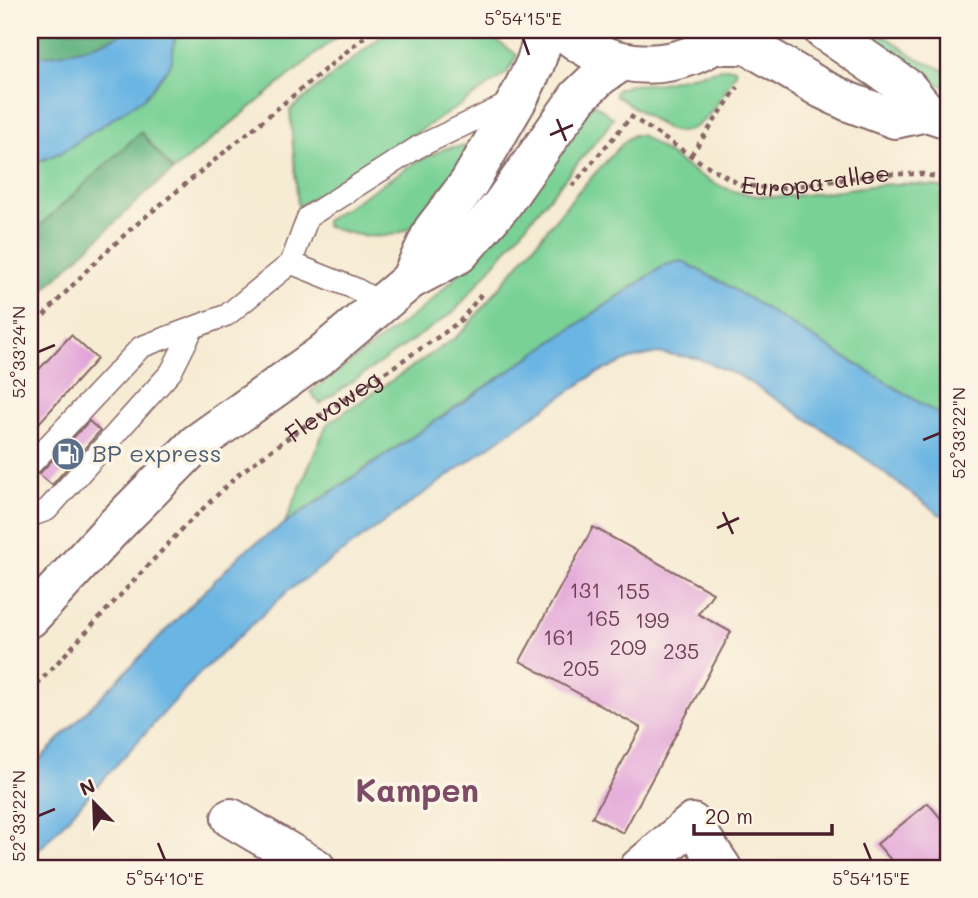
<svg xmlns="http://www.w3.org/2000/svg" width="978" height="898" font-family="Mali,sans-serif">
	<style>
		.green { fill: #79d196; stroke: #627860; stroke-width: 2 }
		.forest { fill: #62b37f; stroke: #566955; stroke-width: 2 }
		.water { fill: #6ab5e3; stroke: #5a6a87; stroke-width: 2 }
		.building { fill: #e1a0d8 }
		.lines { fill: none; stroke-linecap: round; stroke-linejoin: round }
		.lane-casing { stroke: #866666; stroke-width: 24 }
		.street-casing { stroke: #866666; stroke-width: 42 }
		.secondary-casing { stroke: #866666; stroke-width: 42 }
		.path { stroke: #866666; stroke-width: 4.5; stroke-dasharray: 5 5; stroke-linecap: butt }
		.lane { stroke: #fff; stroke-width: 21 }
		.street { stroke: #fff; stroke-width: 38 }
		.secondary { stroke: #fff; stroke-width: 38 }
		.ticks { fill: none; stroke: #4a1f2b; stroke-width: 2.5 }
		.labels { text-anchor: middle; stroke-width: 7; stroke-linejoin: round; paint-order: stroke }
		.number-label { font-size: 21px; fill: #703f56 }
		.street-label { font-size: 24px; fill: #4a1f2b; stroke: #fcf5e5 }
		.service-label { font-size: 24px; fill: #4e5e75; stroke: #fcf5e5; text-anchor: start }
		.district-label { font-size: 32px; font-weight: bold; fill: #7f4c68; stroke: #fcf5e5 }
		.neatline { fill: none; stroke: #4a1f2b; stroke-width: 2.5 }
		.ticks-label { font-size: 18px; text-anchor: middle; fill: #4a1f2b }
	</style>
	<rect width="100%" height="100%" fill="#fcf5e5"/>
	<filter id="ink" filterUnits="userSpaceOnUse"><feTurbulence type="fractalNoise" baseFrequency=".0143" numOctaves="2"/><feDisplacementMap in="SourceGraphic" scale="14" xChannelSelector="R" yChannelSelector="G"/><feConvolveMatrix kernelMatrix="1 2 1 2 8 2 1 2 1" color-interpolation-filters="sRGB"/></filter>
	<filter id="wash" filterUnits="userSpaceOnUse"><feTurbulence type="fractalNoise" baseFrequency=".00686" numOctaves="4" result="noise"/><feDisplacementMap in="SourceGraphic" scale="28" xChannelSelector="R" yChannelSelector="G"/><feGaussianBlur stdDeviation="1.57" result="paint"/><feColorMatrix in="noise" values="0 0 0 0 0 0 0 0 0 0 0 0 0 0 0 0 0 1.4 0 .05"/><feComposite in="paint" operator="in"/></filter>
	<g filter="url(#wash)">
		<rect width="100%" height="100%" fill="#f6ebd3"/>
		<g class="green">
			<path d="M176,30H345L173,171L141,133L30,235V165L62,152L145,97L171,64Z"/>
			<path d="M389,30H482L517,55L508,72L462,104L298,207L290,110Z"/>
			<path d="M847,30H876L917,58L948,72V87L916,76Z"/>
			<path d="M725,68H735L736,73C720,98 702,142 667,129L615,95L616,90L630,85L661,83Z"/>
			<path d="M593,103L613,118L606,129L455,311L320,404L310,392L423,308L452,281L534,188Z"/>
			<path d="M633,135H641C670,154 701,181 734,191C800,211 876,170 948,189V420L725,284L681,261L665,265L285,523L327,424L455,338L466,328L577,193L624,142Z"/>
			<path d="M472,146C429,213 416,258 326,226L325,221L418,161L447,148Z"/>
		</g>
		<g class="forest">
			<path d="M30,30H128C103,46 59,56 30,57Z"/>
			<path d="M141,132L173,171L147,192L30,303V235Z"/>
		</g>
		<g class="water">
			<path d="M128,30H176L171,64L145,97L62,152L30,165V57C59,56 103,46 128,30Z"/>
			<path d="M682,261L725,284L948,420V513L940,515L843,442L741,377L697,358L657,353L630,359L595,374L518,426L288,591L199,674L30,860V769L243,552L665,265Z"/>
		</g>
		<g id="blocks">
			<g class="building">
				<path d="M71,335L97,359L30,433V379Z"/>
				<path d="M89,421L100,431L52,485L39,474Z"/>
				<path d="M593,527L713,593L698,614L731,632L623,833L592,817L641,728L520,661Z"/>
				<path d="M928,803L948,827V868H898L877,844Z"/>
			</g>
		</g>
	</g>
	<g filter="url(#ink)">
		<use href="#blocks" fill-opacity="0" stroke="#866666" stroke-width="2"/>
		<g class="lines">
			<defs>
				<g id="lane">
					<path d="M291,263L356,289L383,304"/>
					<path d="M30,465L141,347L227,315L291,263L308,217L418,147L512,102"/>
					<path d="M30,516L47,510L171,372L193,328"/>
				</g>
				<g id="street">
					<path d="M231,818L316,868"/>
					<path d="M639,868L692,823L722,868"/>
				</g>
				<g id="secondary">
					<path d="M563,30C610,75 685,75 732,30"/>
					<path d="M823,30L907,88L927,112"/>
					<path d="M714,45H743L751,47L822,89L849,102L895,119L927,112L948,119"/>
					<path d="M410,280L433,230L469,183L518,99L535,64L546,30"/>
					<path d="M30,618L111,530L196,444L321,355L410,280L459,254L501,206L578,97L600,76L621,62"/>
				</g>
			</defs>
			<use href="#lane" class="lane-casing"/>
			<use href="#street" class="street-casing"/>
			<use href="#secondary" class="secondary-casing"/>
			<g class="path">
				<path id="s1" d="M630,116L699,161L741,185L777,189L881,174H923L948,180"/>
				<path d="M691,155L738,87"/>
				<path d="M572,186L631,117"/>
				<path d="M30,330L90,267L132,228L373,30"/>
				<path id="s2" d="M30,692L184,527L240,473L303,427L444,333L461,320L483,292"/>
			</g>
			<use href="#lane" class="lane"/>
			<use href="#street" class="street"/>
			<use href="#secondary" class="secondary"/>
		</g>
	</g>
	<path class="ticks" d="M523,38L529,55M557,119L566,141M550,135L573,125M38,352L55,345M923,440L940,433M723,512L733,534M717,528L739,518M38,816L55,809M158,843L165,860M864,843L871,860"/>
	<defs>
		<symbol id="fuel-disc" viewBox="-11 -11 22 22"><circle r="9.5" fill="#5c6f8a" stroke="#fcf5e5"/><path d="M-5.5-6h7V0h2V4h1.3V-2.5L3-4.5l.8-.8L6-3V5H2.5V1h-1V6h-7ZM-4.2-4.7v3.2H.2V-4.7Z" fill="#fff"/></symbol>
	</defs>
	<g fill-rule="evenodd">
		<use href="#fuel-disc" x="49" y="435" width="38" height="38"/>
	</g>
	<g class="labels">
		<g class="number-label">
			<text x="585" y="598">131</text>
			<text x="633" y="599">155</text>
			<text x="603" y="626">165</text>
			<text x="652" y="628">199</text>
			<text x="559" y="645">161</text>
			<text x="628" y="655">209</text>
			<text x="681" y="659">235</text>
			<text x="581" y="676">205</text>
		</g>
		<g class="street-label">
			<text dy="8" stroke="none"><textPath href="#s1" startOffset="206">Europa-allee</textPath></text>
			<text dy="8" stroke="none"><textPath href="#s2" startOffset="418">Flevoweg</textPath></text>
		</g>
		<g class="service-label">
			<text x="92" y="462">BP express</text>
		</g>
		<g class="district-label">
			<text x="417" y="802">Kampen</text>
		</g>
	</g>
	<rect width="978" height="898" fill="none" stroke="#fcf5e5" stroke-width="77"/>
	<g transform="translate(94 803) rotate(337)" stroke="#fcf5e5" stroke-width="5" paint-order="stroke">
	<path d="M0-5L12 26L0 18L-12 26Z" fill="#4a1f2b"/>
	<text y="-10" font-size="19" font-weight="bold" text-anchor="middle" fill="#4a1f2b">N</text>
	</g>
	<path d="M694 824v10h138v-10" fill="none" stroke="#4a1f2b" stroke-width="3.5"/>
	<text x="705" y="824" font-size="21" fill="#4a1f2b" stroke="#fcf5e5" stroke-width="5" paint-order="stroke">20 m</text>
	<rect x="38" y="38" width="902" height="822" class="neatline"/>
	<g class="ticks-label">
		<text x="523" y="25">5°54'15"E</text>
		<text transform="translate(19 352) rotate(-90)" y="6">52°33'24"N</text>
		<text transform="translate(959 433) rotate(-90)" y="6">52°33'22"N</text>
		<text transform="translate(19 816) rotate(-90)" y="6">52°33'22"N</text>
		<text x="165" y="885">5°54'10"E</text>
		<text x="871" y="885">5°54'15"E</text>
	</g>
</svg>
